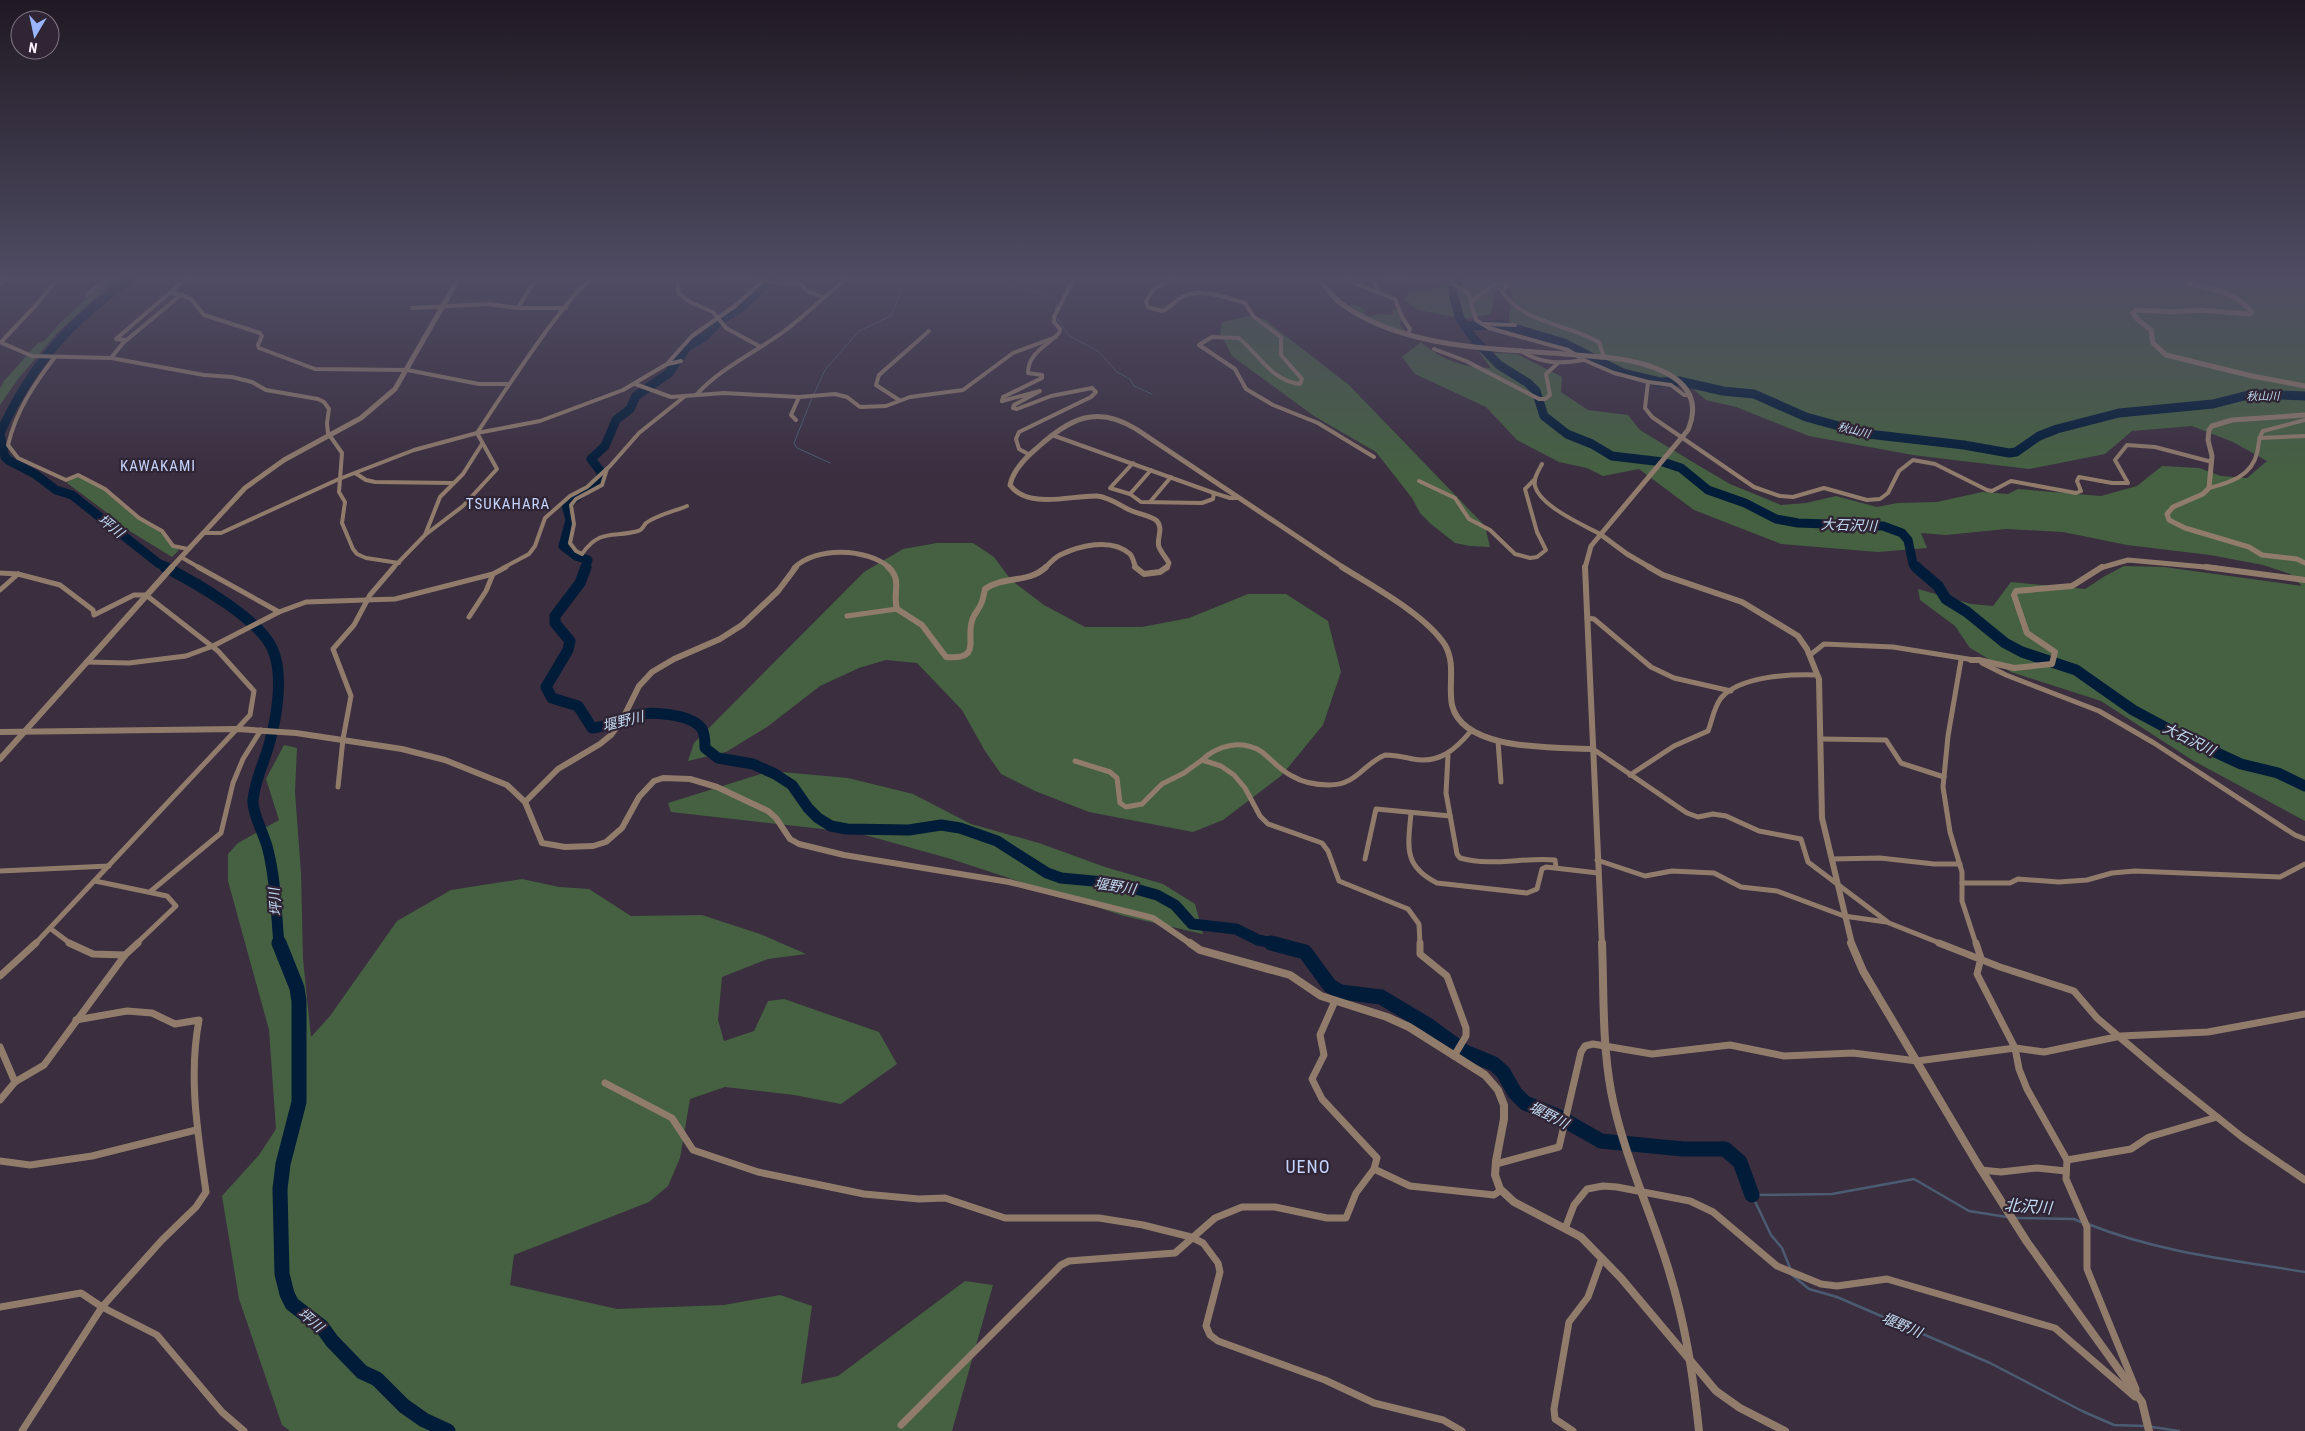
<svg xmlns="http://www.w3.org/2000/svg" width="2305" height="1431" font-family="'Roboto Condensed','Noto Sans JP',sans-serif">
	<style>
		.green { fill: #456141 }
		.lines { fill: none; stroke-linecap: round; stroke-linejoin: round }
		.stream-far1 { stroke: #4b5c72; stroke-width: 1 }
		.stream { stroke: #4b5c72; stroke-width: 2.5 }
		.river-far2 { stroke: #011c38; stroke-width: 9 }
		.river-far1 { stroke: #011c38; stroke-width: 11 }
		.river { stroke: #011c38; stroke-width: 15 }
		.minor-far2 { stroke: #917c6c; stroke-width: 4 }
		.minor-far1 { stroke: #917c6c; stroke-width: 5 }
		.minor { stroke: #917c6c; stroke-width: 7 }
		.tertiary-far2 { stroke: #917c6c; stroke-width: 5 }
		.tertiary-far1 { stroke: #917c6c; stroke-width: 6 }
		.tertiary { stroke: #917c6c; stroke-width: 8 }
		.tertiary-bridge { stroke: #917c6c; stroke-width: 5 }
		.labels { text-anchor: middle; stroke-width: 4.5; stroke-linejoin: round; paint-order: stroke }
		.far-water-label { font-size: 11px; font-style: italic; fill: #c4dcf5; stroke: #302534 }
		.water-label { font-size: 14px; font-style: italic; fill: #c4dcf5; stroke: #302534 }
		.quarter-label { font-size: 15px; letter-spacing: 1px; fill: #c5d5fe; stroke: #302534 }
		.near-water-label { font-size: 16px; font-style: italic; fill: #c4dcf5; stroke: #302534 }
		.near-quarter-label { font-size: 18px; letter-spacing: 1px; fill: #c5d5fe; stroke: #302534 }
	</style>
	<rect width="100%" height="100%" fill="#3a2e3f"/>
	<g class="green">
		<path d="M109,278H122L99,291L100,294L57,333L18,379L0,405V388L4,381L38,343L44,341L60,323Z"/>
		<path d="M1452,278H2305V821L2192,760L2101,701L2011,672L1970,648L1955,626L1920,600L1918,589L1971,604L1993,606L2011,582L2085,589L2105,576L2124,566L2164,567L2302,586L2290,574L2263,565L2210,555L2127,545L2063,532L2006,529L1946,535L1921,533L1927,548L1878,552L1781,544L1694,510L1639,469L1603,476L1587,468L1559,462L1517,440L1486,407L1415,374L1402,357L1421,342C1441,360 1465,368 1491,368L1479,352L1517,354L1562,377L1561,392L1588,410L1628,415L1640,430L1696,464L1730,484L1781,505L1806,503L1836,496L1877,507L1898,503L1937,502L1982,492L2008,494L2018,489L2101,496L2137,486L2162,466L2199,468L2221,476L2247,478L2267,461L2233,442L2192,426L2132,431L2105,454L2029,469L1913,455L1809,436L1736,407L1706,400L1692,388L1632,372L1575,345L1543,341L1510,330L1509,316L1513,296L1508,288L1495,291L1491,314L1465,319L1418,310L1405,300L1409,289C1429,290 1437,292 1452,278Z"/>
		<path d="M1352,305H1357L1367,311L1363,312L1369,317L1380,314L1393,315V309H1397L1401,320L1400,325L1405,331L1392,329L1347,307Z"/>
		<path d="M1249,316L1264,319L1349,385L1485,526L1490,547L1470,546L1455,543L1431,524L1420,513L1412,498L1376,452L1314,416L1232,356L1220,332L1222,322Z"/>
		<path d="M78,476L104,490L138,519L160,532L172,547L179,550L172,557L110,519V515L67,483L68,481Z"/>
		<path d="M937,543H973L994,557L1011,580L1044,605L1085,627H1142L1189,618L1248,594H1286L1328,621L1341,672L1323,725L1281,776L1223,820L1193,832L1089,812L1035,791L1001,774L985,751L962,710L917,663L886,660L859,668L820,686L767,727L726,752L688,761L694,743L864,572L903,549Z"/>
		<path d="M284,745L297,748L295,792L301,873L303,959L311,1037L330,1016L397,921L451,890L522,879L559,887L589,889L631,916L702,915L760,934L806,954L768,959L722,977L718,1020L724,1041L754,1031L768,1001L784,999L879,1032L897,1064L841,1104L794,1095L725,1087L690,1099L680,1158L668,1186L649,1202L514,1255L510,1285L617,1309L724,1305L780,1295L812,1306L801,1384L838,1376L965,1281L993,1285L952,1431H290L282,1425L239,1299L222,1196L259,1155L276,1129L269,1030L228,881V854L238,843L279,820L266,779Z"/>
		<path d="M770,771L848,778L913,794L971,824L1039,843L1105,867L1163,884L1195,904L1203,934L1124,916L951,859L858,833L671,812L668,803Z"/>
	</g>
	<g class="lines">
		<g class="stream-far1">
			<path d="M909,278H914"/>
			<path d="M975,278L1051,296L1058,301L1055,309"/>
			<path d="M1056,316L1069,336L1098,351L1117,372L1130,379L1134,386L1152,394"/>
			<path d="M814,394L825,370L859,331L891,316L904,284L902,282"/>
			<path d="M812,398L794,443L797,448L830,463"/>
		</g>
		<g class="stream">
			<path d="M2014,1218L2074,1219L2081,1222"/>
			<path d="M2088,1224C2157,1252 2232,1260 2305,1272"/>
			<path d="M1790,1268L1782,1248L1771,1235L1752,1195L1832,1194L1914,1179L1969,1211L2007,1217"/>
			<path d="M1792,1275L1809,1289L1837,1297L1990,1363L2082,1411L2114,1425L2145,1426"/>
			<path d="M2152,1427L2179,1431"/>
		</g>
		<g class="river-far2">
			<path d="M1460,278L1452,289L1460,319L1473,338L1499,365L1528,383L1536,391L1544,416L1567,434L1592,444L1612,456L1663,462L1681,468L1708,490L1745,503L1776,519L1798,523L1883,526L1902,533L1908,540L1913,564L1918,568"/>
			<path d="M1465,326L1503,325L1564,343L1622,373L1660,382L1679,381L1723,391L1754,394L1806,417L1868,434L1964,445L2009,453L2016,452L2039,436L2057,429L2119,413L2213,404L2252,394L2305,396"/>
			<path d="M0,433C33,363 68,323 131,278"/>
			<path d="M0,435L5,457L8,460L35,474L56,490L72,495L158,563L168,568"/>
			<path d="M585,568L588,560L576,556L563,546L570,520L566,505L601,479V472L591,459L605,446L616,420L630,409L636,396L669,373L687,347L704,337L721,320L741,308L771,278"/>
		</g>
		<g class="river-far1">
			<path d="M165,567C196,583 258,618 272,648C284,673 277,716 270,741C265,761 255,779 253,800C252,813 265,836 268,850C276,881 276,913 279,944"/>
			<path d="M586,567L580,583L555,616V623L570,641L568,650L546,687L552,698L578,706L592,728C608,727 621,718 636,715C652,711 692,714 702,729C705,734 705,742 705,748L718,758L753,764L775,774L792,785L808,808L818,818L831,826L847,829L909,830L941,825L960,828L997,841L1047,873L1061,878L1114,883L1157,895L1175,905L1192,924L1236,929L1258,940L1277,944"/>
			<path d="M1916,567L1938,586L1946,599L1967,612L2005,643L2022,652L2076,670L2133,710L2189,740L2241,764L2278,773L2305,786"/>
		</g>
		<g class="river">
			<path d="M279,943L297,988L299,1001V1102L283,1164L280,1189L282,1274L287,1294L292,1304L322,1327L332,1341L362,1372L377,1379L404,1406L424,1420L448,1431"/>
			<path d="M1271,943L1305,952L1330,986L1341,992L1381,997L1428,1025L1465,1052L1494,1064L1503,1072L1515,1093L1525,1103L1557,1116L1601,1141L1683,1149H1725L1740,1162L1752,1195"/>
		</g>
		<g class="minor-far2">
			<path d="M677,278L679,294L692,303L713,312L726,328L759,346"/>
			<path d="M721,278L800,284L809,292L822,297"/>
			<path d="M1176,278L1154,289L1146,301L1148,307L1162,311C1171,308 1174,301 1182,297C1200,287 1227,298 1245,303L1254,317L1281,337V355L1302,379L1300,384C1272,381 1259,355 1239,338L1212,337L1199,345L1235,369L1246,389L1273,405L1318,423L1374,457"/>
			<path d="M1348,278L1356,284L1395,299L1403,319L1410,329L1408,334"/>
			<path d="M1387,278H1407"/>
			<path d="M1454,278L1452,283L1469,294L1471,302L1496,283H1507"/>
			<path d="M1513,278L1502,291C1523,324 1568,324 1599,342L1604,357"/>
			<path d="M1378,291L1374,282L1379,278"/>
			<path d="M171,292L191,299L204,315L260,333L262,336L258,345L259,348L315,369L407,370L479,384H509"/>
			<path d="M87,295L106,278"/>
			<path d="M1471,302L1476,320L1489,328L1568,350L1584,360L1614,373L1648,382L1671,385L1684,395H1690"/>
			<path d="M412,308L488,304L518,308H566"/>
			<path d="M518,308L536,278"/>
			<path d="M1484,324L1515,325"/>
			<path d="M126,340L116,339L187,278"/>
			<path d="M0,342L32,356L111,358L204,375L232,377L252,382L266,390L318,399L324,402L329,409L327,423L328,433L342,453L339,492L345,502L342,523L353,549L357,554L366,558L399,563"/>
			<path d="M1,342L38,303L58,278"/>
			<path d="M1434,349L1466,361L1539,399H1545L1550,395L1546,374L1557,364"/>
			<path d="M1520,350C1540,364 1560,364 1583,360"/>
			<path d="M55,357C34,384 16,411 8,445L18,458L66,480L78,475L105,489L139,518L162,531L173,546L188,549"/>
			<path d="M111,358L123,343L182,294"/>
			<path d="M668,364L681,361"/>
			<path d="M1648,382L1645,408L1652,417L1754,487L1780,496L1793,497L1824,488L1867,500L1880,499L1888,493L1899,471L1913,460L1935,464L1987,490L1992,491L2011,481L2076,493L2081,491L2077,481L2079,477L2112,483H2128L2115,460L2127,445L2155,447L2212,462"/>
			<path d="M635,384L671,397L724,393L799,397L835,394L847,397L860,407L886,406L910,397L963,390L1013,353L1056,337"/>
			<path d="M697,394C724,365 761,350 791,326C811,310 828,293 848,278"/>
			<path d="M899,400L876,385L879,375L929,331"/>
			<path d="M1002,401L1040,391L1014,405L1013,408L1017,409L1051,396L1092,388L1096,392L1091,397L1019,432L1016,439L1019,449L1030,455"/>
			<path d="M1002,401L1003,397L1042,378V375L1028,373C1028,353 1047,346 1059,333L1060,329L1054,322V317L1074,278"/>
			<path d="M796,420L791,415L799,397"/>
			<path d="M1052,435L1214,493L1230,498H1239"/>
			<path d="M2259,438L2305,436"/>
			<path d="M1133,463L1110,488L1130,494L1141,502L1202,503L1213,499L1214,493"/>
			<path d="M1542,464C1539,470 1533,478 1535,486C1540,506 1583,525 1600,534"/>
			<path d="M607,469L602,485L576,499L571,505L574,524L570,543L576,551L582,554C600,528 614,538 638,531C643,530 643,526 646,523C657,515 675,511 687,506"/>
			<path d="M355,473L366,480L375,482L453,483"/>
			<path d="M1419,481L1455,498L1469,519L1490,530L1515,554L1530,558L1537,557L1546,550L1537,532L1525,489L1535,479"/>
			<path d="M2209,488C2229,483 2252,476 2257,453C2259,445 2258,438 2263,431L2305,420"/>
			<path d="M1130,494L1151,470"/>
			<path d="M1150,502L1171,477"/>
			<path d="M203,533H221L339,479L414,450L477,433L540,421L623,390L667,364L692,336L735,306L766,278"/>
			<path d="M425,535L440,497L463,474L482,444"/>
			<path d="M181,557L200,568"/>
			<path d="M393,568L425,535L463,506L497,469L477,433C502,395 526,358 553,322C566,306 577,288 595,278"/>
			<path d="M503,568L529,554L535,546L545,518L570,496L587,487L610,466L639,433L684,397"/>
		</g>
		<g class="minor-far1">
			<path d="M198,567L279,612"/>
			<path d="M0,573L18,574L60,585L93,610L94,615L134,595H146L218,651L254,691L250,715L35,944"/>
			<path d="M0,590L18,574"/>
			<path d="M847,616L897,609"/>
			<path d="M469,617L486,591L493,574"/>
			<path d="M1587,618L1594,619L1651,667L1674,678L1731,691"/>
			<path d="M1810,655L1824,644L1893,647L1974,660"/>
			<path d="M1961,660L1948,736L1943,787L1950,832L1962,872V901L1976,944"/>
			<path d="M86,662L129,663L186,656L213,646L279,612L306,602L395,599L493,574L506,567"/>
			<path d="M1982,663L2006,675L2099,711L2154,743L2295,835L2305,839"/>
			<path d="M1821,739L1886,740L1901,763L1944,777"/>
			<path d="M1498,741L1501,782"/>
			<path d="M1593,749L1687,813L1698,817L1713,814L1726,816L1759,831L1801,839L1808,862L1889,923L1942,944"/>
			<path d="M1448,755L1446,793L1457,854L1460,858C1492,867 1523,857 1555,860L1556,867"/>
			<path d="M1202,760C1218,745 1242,739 1262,752C1272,760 1280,770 1292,776C1302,782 1316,785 1329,785C1357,785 1363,764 1385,755C1395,755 1404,757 1413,759C1439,764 1455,750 1471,731"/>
			<path d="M1075,761L1110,772L1117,778L1120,803L1126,807L1142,804L1162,784L1184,773L1202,760L1221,766L1234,775L1245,788L1260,816L1268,824L1322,843L1328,851L1339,881L1408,909L1419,924L1420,944"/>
			<path d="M1630,775L1674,746L1708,731C1712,721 1714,707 1721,698C1740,676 1789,674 1817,675"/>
			<path d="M338,787L343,739L351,696L333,649L354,625L370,595L394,567"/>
			<path d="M1411,813C1408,847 1403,866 1437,883L1527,893L1537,889L1542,869L1546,867L1598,873"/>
			<path d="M1365,859L1376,809L1450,816"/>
			<path d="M1832,859L1880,858L1934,864H1960"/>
			<path d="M1597,860L1645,876L1672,871L1714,873L1741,887L1777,891L1844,916L1886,922"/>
			<path d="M0,871L109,866"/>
			<path d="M95,881L167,896L176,906L136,944"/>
			<path d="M1962,883H2010L2018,879L2059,882L2087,880L2112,873L2135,871L2280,877L2305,864"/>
			<path d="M151,891L221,833L233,783L243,759L261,730"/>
			<path d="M51,929L71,944"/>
		</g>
		<g class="minor">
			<path d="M69,943L93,954L125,955"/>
			<path d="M1420,943V954L1447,976L1466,1028V1036L1454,1056"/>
			<path d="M1939,943L2000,967L2074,991L2097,1018L2162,1073L2242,1137L2305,1180"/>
			<path d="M1976,943L1981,958L1977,974L2015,1048L2019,1069L2027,1089L2067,1160L2066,1179L2087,1227V1269L2136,1389"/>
			<path d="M0,976L36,943"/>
			<path d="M1335,1001L1320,1035L1324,1055L1312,1079L1322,1099L1377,1158L1374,1169L1410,1186L1494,1195L1501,1190"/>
			<path d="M0,1047L15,1082"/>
			<path d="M605,1083L672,1118L693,1150L758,1172L864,1194L919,1199L945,1198L1005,1218H1099L1143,1225L1191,1237L1203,1243L1218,1263L1220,1272L1206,1326L1210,1335L1218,1341L1325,1380L1374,1403L1443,1420L1462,1431"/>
			<path d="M0,1100L15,1082L44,1065L125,955L138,943"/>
			<path d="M2067,1160L2131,1149L2149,1137L2217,1117"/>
			<path d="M0,1161L30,1165L92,1156L196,1130"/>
			<path d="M1496,1164L1559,1147L1581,1052L1585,1046L1593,1044L1652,1054L1730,1045L1784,1056L1853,1053L1917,1061L2015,1048L2044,1052L2121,1036L2208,1032L2305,1014"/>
			<path d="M1981,1170L2001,1172L2037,1168L2066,1171"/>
			<path d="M1566,1226L1574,1205L1587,1189L1603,1186L1617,1187L1690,1201L1713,1212L1777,1266L1821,1284L1837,1286L1887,1279L2055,1328L2135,1397"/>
			<path d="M0,1307L81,1293L102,1307L157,1335L222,1412L244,1431"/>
			<path d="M901,1425L1061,1265L1069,1261L1175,1253L1215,1218L1242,1207H1275L1327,1218H1346L1356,1193L1374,1169"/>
			<path d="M22,1431L102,1307L162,1240L196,1207L206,1192C198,1134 188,1078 199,1020L175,1024L152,1013L127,1011L76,1020"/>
			<path d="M1573,1431L1555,1419L1554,1409L1569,1322L1588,1297L1602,1258"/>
		</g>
		<g class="tertiary-far2">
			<path d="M1319,278C1325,286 1331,295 1338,301C1397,348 1494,349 1565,354"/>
			<path d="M2185,278L2186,282L2189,283C2215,291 2232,290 2252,312L2250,314L2198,310L2173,312L2136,310L2133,313L2137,319L2151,330L2153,343L2166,355L2252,376L2305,386"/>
			<path d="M0,283L7,278"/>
			<path d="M2305,415L2232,420L2212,426L2209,430L2208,440L2212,456L2209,488L2203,494L2173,507L2167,514L2169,520L2185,528L2249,547L2262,555L2297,559L2305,563"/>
			<path d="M1600,534L1627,554L1651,568"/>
			<path d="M171,568L245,488L284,460L361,418L395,389L459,278"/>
			<path d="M794,568C816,546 867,548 890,568"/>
			<path d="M1045,568C1049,564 1054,558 1060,555C1079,546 1111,537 1130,554C1133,557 1134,564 1136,568"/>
			<path d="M1167,568L1169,563C1166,558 1161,552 1159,547C1156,539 1164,529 1157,521C1152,516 1139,514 1132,511C1120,506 1110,497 1097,496C1072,495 1028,510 1010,485C1013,470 1025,458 1037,448C1069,419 1096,404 1136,429L1344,568"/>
			<path d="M1585,568L1591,546L1688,430C1711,375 1641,360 1601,357"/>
			<path d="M2100,568L2128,560L2216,568"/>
		</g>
		<g class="tertiary-far1">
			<path d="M888,567C903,580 892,593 897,609L922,625L946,657C984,660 964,638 973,618C975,613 979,609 981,604C983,600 984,594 985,589C1005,575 1028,584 1046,567"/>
			<path d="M1135,567L1144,574L1160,572L1167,567"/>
			<path d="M1342,567C1372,586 1426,615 1445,645C1456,664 1448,685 1452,705C1463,752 1556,747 1593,749"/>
			<path d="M1585,567L1602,944"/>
			<path d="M1649,567L1663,575L1742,602L1798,636L1807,649L1819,679L1822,818L1852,944"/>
			<path d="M2206,567L2305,580"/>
			<path d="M1971,660H1979L2014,668L2052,664L2055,652L2027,633L2014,595L2016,591L2072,586L2102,567"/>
			<path d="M0,732L237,729L296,733L402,749L445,760L507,785L525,802L542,843L565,847L593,846L606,842L622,828L639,797L654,781L663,778L690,779L717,787L768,811L776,818L790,839L799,844L844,855L1009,882L1153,918L1191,944"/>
			<path d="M0,759L172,567"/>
			<path d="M525,802L558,769L600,744L611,735L622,720L639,686L652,672L674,659L720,639L742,625L778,591L796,567"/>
		</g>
		<g class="tertiary">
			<path d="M1190,943L1200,950L1290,975L1321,996L1387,1017L1409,1027L1485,1075L1498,1090L1504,1105V1119L1496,1161L1495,1175L1500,1189L1514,1202L1581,1237L1621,1278L1716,1391L1740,1408L1785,1431"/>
			<path d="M1602,943C1604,992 1602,1042 1611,1091C1622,1151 1651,1212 1669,1271C1686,1327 1693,1374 1699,1431"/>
			<path d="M1851,943L1863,971L1977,1163L2027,1242L2142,1402L2149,1431"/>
		</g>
		<path class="tertiary-bridge" d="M1565,354L1601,357"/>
	</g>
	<linearGradient id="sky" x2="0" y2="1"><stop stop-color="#201923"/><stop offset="0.58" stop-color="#4f4c63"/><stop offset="1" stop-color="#4f4c63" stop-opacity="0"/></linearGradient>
	<rect width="2305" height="478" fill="url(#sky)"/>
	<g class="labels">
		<g class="far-water-label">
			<text transform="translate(2263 396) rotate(-1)" y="4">秋山川</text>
			<text transform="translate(1854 430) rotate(14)" y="4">秋山川</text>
		</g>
		<g class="water-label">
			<text transform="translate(1849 525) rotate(2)" y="5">大石沢川</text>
			<text transform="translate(111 526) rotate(38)" y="5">坪川</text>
			<text transform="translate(623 721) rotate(-14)" y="5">堰野川</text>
			<text transform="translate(2189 739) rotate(26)" y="5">大石沢川</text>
			<text transform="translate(1115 886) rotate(9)" y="5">堰野川</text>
			<text transform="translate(275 902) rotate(-95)" y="5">坪川</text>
			<text transform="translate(1549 1115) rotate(27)" y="5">堰野川</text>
			<text transform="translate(311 1320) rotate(40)" y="5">坪川</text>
			<text transform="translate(1902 1325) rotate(23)" y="5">堰野川</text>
		</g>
		<g class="quarter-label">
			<text x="158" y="471">KAWAKAMI</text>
			<text x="508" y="509">TSUKAHARA</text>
		</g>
		<g class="near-water-label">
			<text transform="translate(2028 1206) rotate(4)" y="6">北沢川</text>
		</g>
		<g class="near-quarter-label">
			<text x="1308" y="1173">UENO</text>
		</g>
	</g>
	<g transform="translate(35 35) rotate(189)"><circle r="24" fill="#302534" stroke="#807684"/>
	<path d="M0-4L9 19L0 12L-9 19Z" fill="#9ab5fd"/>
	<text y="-8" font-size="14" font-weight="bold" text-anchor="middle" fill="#f8f0fb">N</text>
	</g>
</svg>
